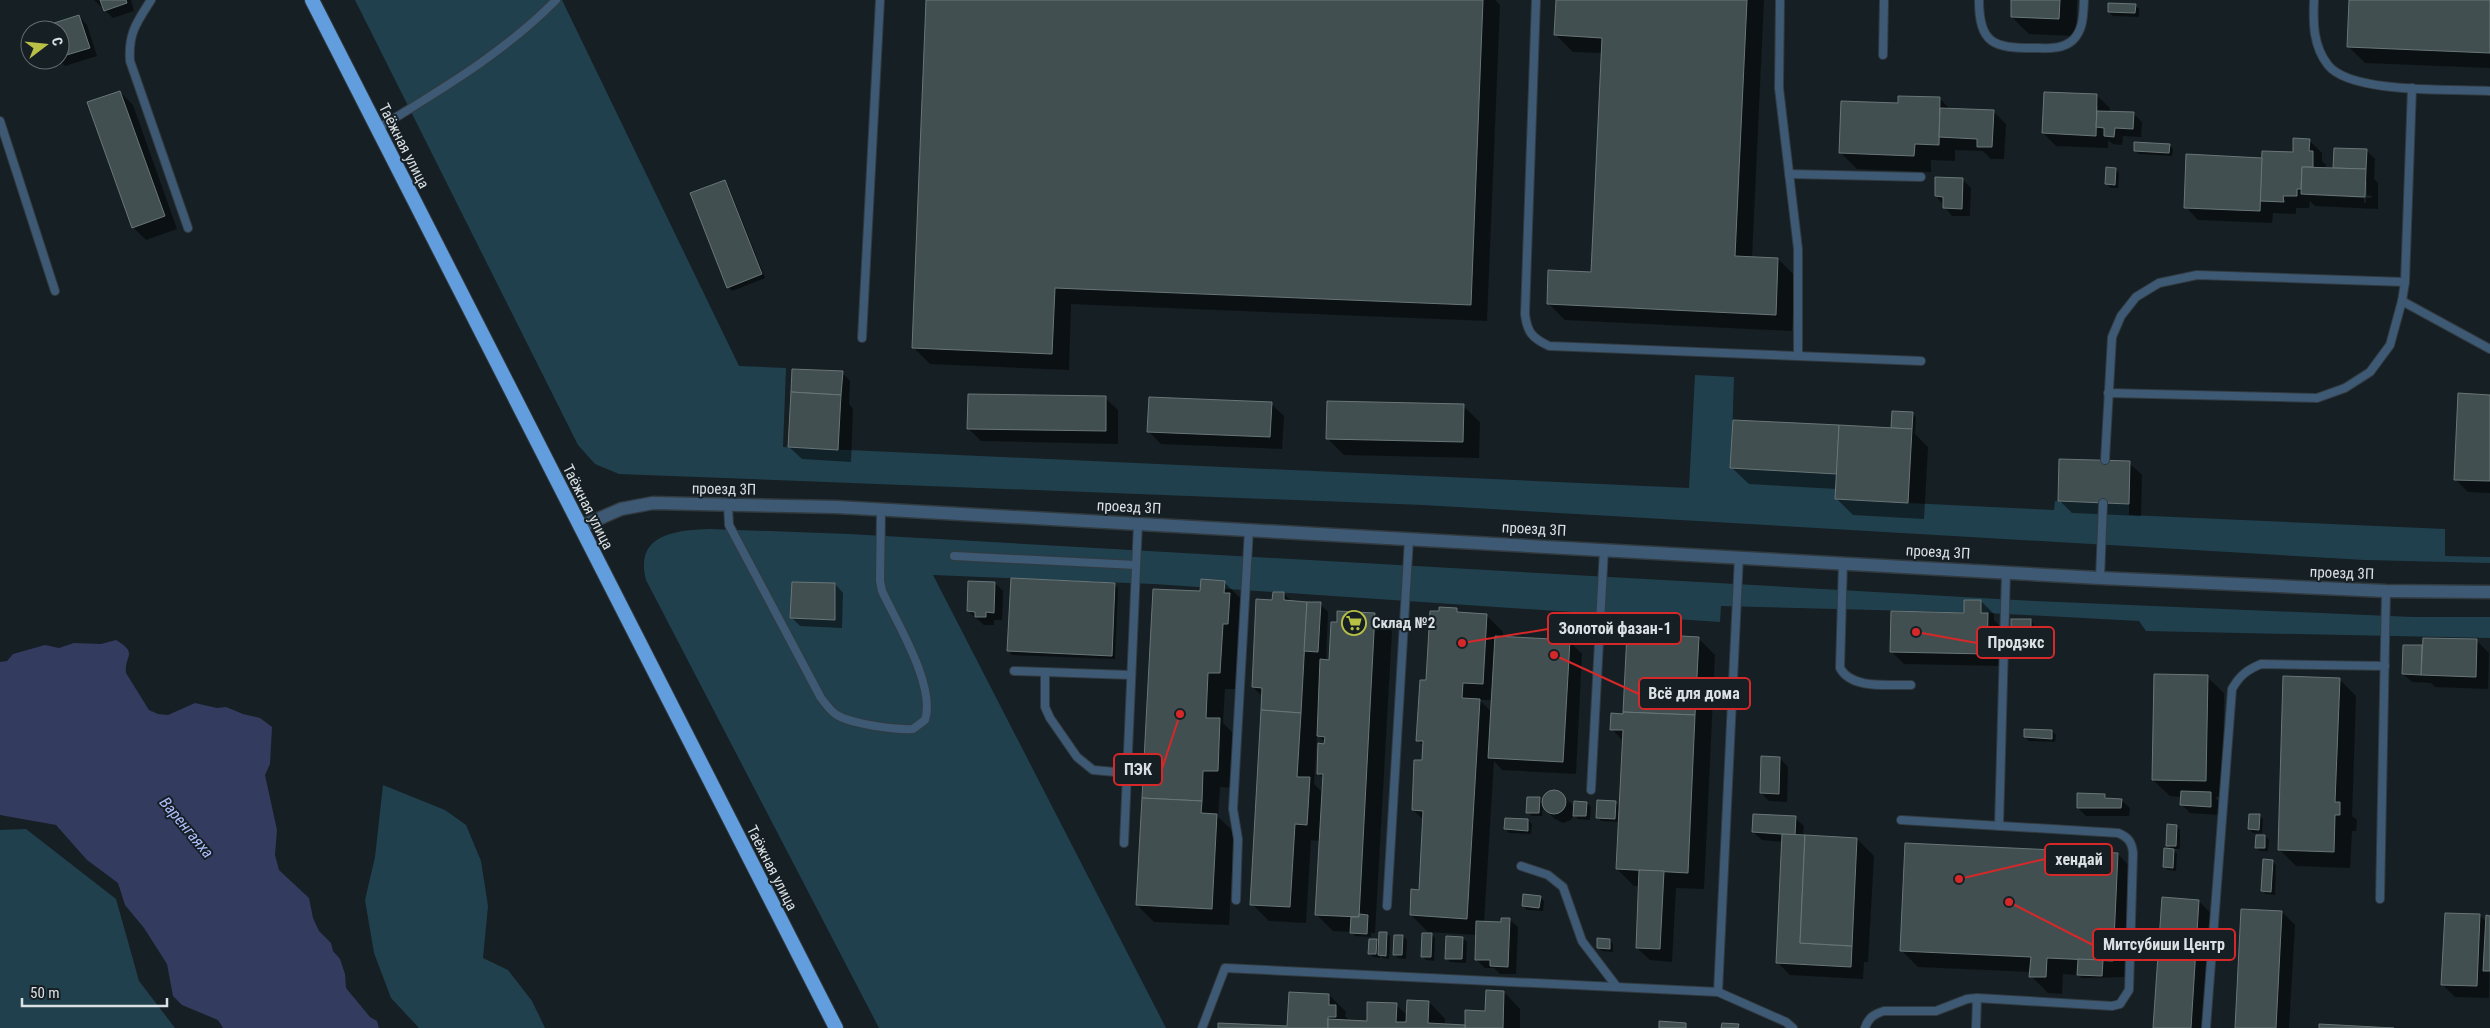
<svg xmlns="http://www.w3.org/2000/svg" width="2490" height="1028" font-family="'Roboto Condensed',sans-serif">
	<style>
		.green { fill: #21404d }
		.water { fill: #333b5f }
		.shadow { fill: #0007; fill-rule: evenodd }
		.building { fill: #424f50; stroke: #697678 }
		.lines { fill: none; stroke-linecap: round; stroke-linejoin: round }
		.service-casing { stroke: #313a3f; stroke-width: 10 }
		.minor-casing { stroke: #313a3f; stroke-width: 15 }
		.trunk-casing { stroke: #313a3f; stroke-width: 16 }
		.service { stroke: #3e5974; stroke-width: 8 }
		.minor { stroke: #3e5974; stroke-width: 12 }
		.trunk { stroke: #629ede; stroke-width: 14 }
		.labels { text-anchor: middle; stroke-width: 4; stroke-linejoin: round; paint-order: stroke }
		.street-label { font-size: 15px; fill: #dae0e3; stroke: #161f24 }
		.poi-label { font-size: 15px; font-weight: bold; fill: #dae0e3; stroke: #161f24; text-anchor: start }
		.water-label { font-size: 16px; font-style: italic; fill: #aebdfe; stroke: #161f24 }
		.leader { fill: none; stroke: #d62828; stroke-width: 2 }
		.callout-dot { fill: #d62828; stroke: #161f24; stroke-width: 2 }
		.callout { fill: #161f24; stroke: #d62828; stroke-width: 2 }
		.callout-label { font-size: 16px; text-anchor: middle; font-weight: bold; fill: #dae0e3 }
	</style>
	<rect width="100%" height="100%" fill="#161f24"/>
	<g class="green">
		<path d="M355,0H562L739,366L786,368L783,447L1689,488L1695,375L1734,377L1731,468L1837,474L1908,503L2054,510L2055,501L2129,504V515L2445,529V556L2490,557V563L2365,560L1423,505L619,474L595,464L578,445Z"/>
		<path d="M710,529L849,534L2035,601L2413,617H2490V638L2146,631L2139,621L1988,613L1721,606L1720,622L1154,584L933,575L1166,1028H879L646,580C634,534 676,530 710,529Z"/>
		<path d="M383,785L445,810L466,825L481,861L488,906L483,958L508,970L532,1001L545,1028H419L391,998L374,953L365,900L375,857Z"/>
		<path d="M26,829L116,899L139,981L175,1028H0V830Z"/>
	</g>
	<path class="water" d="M116,640C139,654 124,655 126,673L149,710L158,714L168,715L195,703L217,708L226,707L243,714L260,718L272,727L270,764L265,775L277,830L275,855L279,870L309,898L313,918L319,931L331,943L333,951L340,959L345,974L346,988L370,1017L377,1021L379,1028H223L218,1020L182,1005L173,996L167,964L144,928L125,905L118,883L87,860L56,825L0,815V662L7,661L13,654L45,645L59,648L74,643L101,644Z"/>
	<g class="shadow">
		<path d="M94,0H131L134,11L113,18Z"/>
		<path d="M927,0H1495L1500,5L1487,321L1071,304L1069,370L930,364L913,347Z"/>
		<path d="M1557,0H1764L1752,258L1778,259L1795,276L1792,331L1565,320L1548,303L1592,274L1602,53L1573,52L1556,35Z"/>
		<path d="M2013,0H2077L2076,36L2029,34L2012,17Z"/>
		<path d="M2350,0H2490V68L2365,63L2348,46Z"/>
		<path d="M2135,6L2139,9V17L2113,16L2109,12Z"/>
		<path d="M79,16L87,25L97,56L65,66L59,60L60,30H48Z"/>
		<path d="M120,92L133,105L177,229L146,240L133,227Z"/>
		<path d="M2097,96L2110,108L2109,112L2133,113L2142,122L2141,137L2123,136L2122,145L2113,144L2108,140V148L2056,146L2043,133ZM2096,106H2098V112H2096Z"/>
		<path d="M1940,99L1950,109L1993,111L2006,124L2004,159H1991L1983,151L1955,150V161L1931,160V172L1857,169L1840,152L1899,104Z"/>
		<path d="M2309,140L2322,153V161L2326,165L2325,169H2336L2367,151L2375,159L2374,179L2378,183V209L2315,206L2310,201L2309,208H2296V214L2273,213L2272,223L2198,220L2186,207L2263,159L2294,153ZM2365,181H2367V195L2372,196L2371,198H2366V203H2364V198L2305,195L2303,193Z"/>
		<path d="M2169,145L2173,149L2172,156L2139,154L2135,151Z"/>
		<path d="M2115,169L2119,173L2118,188H2111L2107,184Z"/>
		<path d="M1963,180L1971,188L1970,216H1952L1936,196Z"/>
		<path d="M725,181L728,185L765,278L732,291L728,287Z"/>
		<path d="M842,373L850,381L849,404L853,409L851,462L802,459L789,447Z"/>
		<path d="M2490,396V493L2468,492L2455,479Z"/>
		<path d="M1105,398L1118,410V444L981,441L968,428Z"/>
		<path d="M1271,404L1284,416L1282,449L1161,444L1148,431Z"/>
		<path d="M1463,406L1480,422L1479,458L1344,455L1327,438Z"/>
		<path d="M1912,413L1916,417L1915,434L1928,447L1924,519L1853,515L1836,498L1837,489L1749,484L1732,468L1894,430Z"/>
		<path d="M2129,463L2142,475L2141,516L2072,513L2059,500Z"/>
		<path d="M1224,582L1241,599V606L1246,611L1237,689H1225L1223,723L1237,737L1234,788L1220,787L1218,817L1234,832L1229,925L1154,922L1137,905L1201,593Z"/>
		<path d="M995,583L1003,591L1002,620H994V625H984L968,611Z"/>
		<path d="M835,584L843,593L842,628L800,626L792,618Z"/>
		<path d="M1115,584L1118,588L1115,659L1012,655L1009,651Z"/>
		<path d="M1283,593L1292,602L1320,604L1328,612L1326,661H1330L1375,614L1392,631L1375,933H1371V937L1355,936L1351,932L1333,931L1316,914L1320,841L1311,840L1306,923L1269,921L1252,904L1263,697L1253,687L1274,601ZM1317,734L1326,743L1318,773L1324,779L1323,793L1314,784Z"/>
		<path d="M1981,601L1994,614V620L2001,627L2000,666L1904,664L1891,651L1965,614Z"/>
		<path d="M1456,609L1461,614L1486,615L1503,632V638L1569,641L1582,654L1576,774L1502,770L1494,761L1484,923H1502L1509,919L1518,927L1516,974H1500L1494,968H1485L1476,959L1477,935L1428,932L1411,915L1420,891L1424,820L1413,810L1423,762L1424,746L1417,740L1427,681ZM1479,700H1493L1492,712Z"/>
		<path d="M2030,620L2034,624V634H2016L2012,630Z"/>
		<path d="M1698,638L1715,655L1704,889L1676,888L1672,962L1650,960L1637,948L1640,886H1634L1617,869L1620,822L1601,821L1598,817L1615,802L1620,807L1623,741L1612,729Z"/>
		<path d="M2477,641L2489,653L2488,689L2435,687L2431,683L2412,682L2403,674L2422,647L2424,649Z"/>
		<path d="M2207,677L2224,693L2223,797H2215L2219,802V815L2190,813L2182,805V797L2170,796L2153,780Z"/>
		<path d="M2339,679L2356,696L2352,816L2357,820L2356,831H2352L2350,868L2296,866L2279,849Z"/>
		<path d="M2052,731L2056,735L2055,742L2029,741L2025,737Z"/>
		<path d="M1780,758L1788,767L1787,802L1769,801L1761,793Z"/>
		<path d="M1555,791L1572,804L1574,812L1587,803L1591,807L1590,820L1578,819L1574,814L1571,820L1563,823L1555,819L1546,810L1543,802L1547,794Z"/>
		<path d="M2105,795L2109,799L2121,800L2130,808L2129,816H2086L2078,808Z"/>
		<path d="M1539,798L1543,802L1542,816H1532L1528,812Z"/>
		<path d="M2259,815L2263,819L2262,833H2253L2249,829Z"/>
		<path d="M1795,818L1804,826L1803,836L1857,839L1874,856L1868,962H1864L1863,979L1790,975L1777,962L1783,842L1762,840L1753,832Z"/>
		<path d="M1528,821L1532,824L1531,834L1509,833L1506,829Z"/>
		<path d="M2177,826L2180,830V849H2173L2177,854L2176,871L2168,870L2164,867L2172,850L2168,845Z"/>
		<path d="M2265,836L2269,840L2268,851H2260L2256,847Z"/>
		<path d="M2118,854L2134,871L2130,977L2082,978L2078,975L2063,974L2062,994L2048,993L2031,976V972L1918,967L1901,950Z"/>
		<path d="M2272,861L2276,865L2275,895L2266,894L2263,891Z"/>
		<path d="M1540,897L1544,901L1543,911L1527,910L1523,906Z"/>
		<path d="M2199,901L2215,918L2208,1028H2154Z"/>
		<path d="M2282,912L2295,925L2289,1028H2236Z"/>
		<path d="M2480,916L2487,922L2490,917L2489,998L2455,997L2442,984Z"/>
		<path d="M1387,933L1390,937L1389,959L1383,958L1380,955V958L1373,957L1370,954V940H1377L1380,944Z"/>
		<path d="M1432,935L1435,938L1434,961L1426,960L1422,956Z"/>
		<path d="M1403,936L1407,940L1406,959L1398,958L1394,954Z"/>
		<path d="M1463,938L1467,942L1466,963L1450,962L1446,958Z"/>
		<path d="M1610,940L1613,944V952L1602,951L1598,947Z"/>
		<path d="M1504,992L1520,1009V1028H1220L1289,1027L1329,995L1346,1012L1345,1016L1350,1021L1368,1022L1396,1005L1408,1016L1429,1002L1445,1019V1025L1466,1026L1487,1012Z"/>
	</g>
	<g class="building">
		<path d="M100,0H126L127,3L104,11Z"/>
		<path d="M926,0H1483L1471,305L1055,288L1052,354L912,348Z"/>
		<path d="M1556,0H1747L1735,256L1778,258L1776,315L1547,304L1548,270L1591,272L1602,38L1554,35Z"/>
		<path d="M2011,0H2060L2059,19L2011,17Z"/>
		<path d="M2349,0H2490V53L2347,47Z"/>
		<path d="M2108,3L2136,4L2135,13L2108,12Z"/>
		<path d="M79,15L90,48L60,57V30H47L45,26Z"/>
		<path d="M120,91L165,216L132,228L87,102Z"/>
		<path d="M2044,92L2097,94L2096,136L2042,133Z"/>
		<path d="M1898,96L1940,97L1939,145L1915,144L1914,156L1839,153L1841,101L1898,103Z"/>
		<path d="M1940,108L1994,110L1992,147H1977V139L1939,137Z"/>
		<path d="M2097,111L2134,112L2133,129L2115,128L2114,137L2104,136V128L2096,127Z"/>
		<path d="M2293,138L2310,139L2309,151H2313V167H2302L2301,189H2297V196H2283L2284,202L2260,201L2262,151L2293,152Z"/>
		<path d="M2134,142L2170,144L2169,153L2134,151Z"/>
		<path d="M2334,148L2367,149L2366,169L2333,168Z"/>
		<path d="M2186,154L2262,158L2260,211L2184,208Z"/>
		<path d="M2106,167L2116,168L2115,185L2105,184Z"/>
		<path d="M2302,167L2366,169L2365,197L2301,194Z"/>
		<path d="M1935,177L1963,178L1962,209L1943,208V197L1935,196Z"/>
		<path d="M725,180L762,274L727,288L690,193Z"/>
		<path d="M792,369L843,371L841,395L791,392Z"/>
		<path d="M791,392L841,395L838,450L788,447Z"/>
		<path d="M2458,393L2490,395V481L2454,480Z"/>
		<path d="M968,394L1106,396V431L967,429Z"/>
		<path d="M1149,397L1272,402L1270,437L1147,432Z"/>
		<path d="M1327,401L1464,404L1463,442L1326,439Z"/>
		<path d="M1892,411L1913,412L1912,429L1891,428Z"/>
		<path d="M1733,420L1839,425L1837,474L1730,468Z"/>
		<path d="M1839,425L1912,429L1908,503L1835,499Z"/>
		<path d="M2059,459L2130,461L2129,504L2058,501Z"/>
		<path d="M1011,578L1115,583L1112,656L1007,651Z"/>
		<path d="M1201,579L1225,581L1224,593H1230L1228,624H1223L1220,673H1208L1206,718H1220L1218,771H1203L1202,801L1142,798L1153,589L1200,591Z"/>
		<path d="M968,581L995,582L994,613L986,612V617H975V612L967,611Z"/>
		<path d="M792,582L835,583V620L790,618Z"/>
		<path d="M1273,592H1284V600L1307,602L1301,713L1261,710L1262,688L1252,687L1256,599L1272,600Z"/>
		<path d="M1964,600H1981V613H1988L1987,654L1890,652L1891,611L1964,613Z"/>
		<path d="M1307,602H1321L1318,652L1304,651Z"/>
		<path d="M1439,607L1457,608V612L1487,614L1483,684L1463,683L1462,698L1480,699L1467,919L1410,915L1411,889L1419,890L1423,811L1412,810L1414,760H1422L1423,741H1416L1420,680H1426L1430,611H1439Z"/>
		<path d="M1337,611L1375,613L1359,917L1315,915L1323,774H1317L1318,743L1324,744L1325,737L1317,736L1320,659L1329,660L1331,622H1337Z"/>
		<rect x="2011" y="619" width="20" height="11"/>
		<path d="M1627,633L1699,637L1695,715L1623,712Z"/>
		<path d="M1495,636L1570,640L1563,762L1488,758Z"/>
		<path d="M2423,638L2477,639L2476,677L2421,675Z"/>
		<path d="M2403,645H2422L2421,675L2402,674Z"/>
		<path d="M2154,674L2208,675L2206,781L2152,780Z"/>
		<path d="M2283,676L2340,678L2335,802H2340V815H2335L2334,852L2278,850Z"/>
		<path d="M1261,710L1301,713L1297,777H1310L1307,825L1295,824L1290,907L1250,905Z"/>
		<path d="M1623,712L1695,715L1688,873L1616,869L1623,730H1610L1611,713L1623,714Z"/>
		<path d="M2024,729L2052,730V739L2024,737Z"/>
		<path d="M1761,756L1780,757L1779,794L1760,793Z"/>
		<circle cx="1554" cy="802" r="12"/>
		<path d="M2181,791L2211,792V807L2180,805Z"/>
		<path d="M2077,793L2105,794V798L2122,799L2121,808H2077Z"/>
		<path d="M1527,797H1540L1539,813H1526Z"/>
		<path d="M1142,798L1202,801L1201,813L1217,814L1212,909L1136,905Z"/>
		<path d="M1597,800L1616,801L1615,819L1596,818Z"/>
		<path d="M1574,801L1587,802L1586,816H1573Z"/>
		<path d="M1753,814L1796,816L1795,835L1752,832Z"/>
		<path d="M2249,814H2260L2259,830L2248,829Z"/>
		<path d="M1505,818L1528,819V831L1504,829Z"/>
		<path d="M2167,824L2177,825L2176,846H2166Z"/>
		<path d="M1782,834L1805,835L1800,943L1852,946L1851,967L1776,963Z"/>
		<path d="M1805,835L1857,838L1852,946L1800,943Z"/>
		<path d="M2256,835H2265V848H2255Z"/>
		<path d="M1905,843L2118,853L2113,961L2047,958L2046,977H2029L2031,957L1900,951Z"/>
		<path d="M2164,848L2174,849L2173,868L2163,867Z"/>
		<path d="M2263,859L2273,860L2271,892L2261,891Z"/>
		<path d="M1639,870L1664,871L1660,949L1636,948Z"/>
		<path d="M1523,894L1541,896L1539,908L1522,906Z"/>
		<path d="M2162,897L2199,900L2191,1028H2153Z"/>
		<path d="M2241,909L2282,911L2276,1028H2235Z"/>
		<path d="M2445,913L2480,914L2477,986L2441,985Z"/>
		<path d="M1359,914L1368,915L1367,934L1350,933L1351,917H1359Z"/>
		<path d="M2486,915L2490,916V971H2483Z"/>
		<path d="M1501,918H1510L1508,967L1490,966V960H1475L1476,921L1501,922Z"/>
		<path d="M1379,932H1387L1386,956L1378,955Z"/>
		<path d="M1422,933H1432L1431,957H1421Z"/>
		<path d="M1394,935H1403L1402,955H1393Z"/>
		<path d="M1446,936L1463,937L1462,959H1445Z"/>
		<path d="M1597,938L1610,939V949L1597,948Z"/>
		<path d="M1369,939H1377L1376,954H1368Z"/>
		<path d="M2078,959L2103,960L2102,976L2077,975Z"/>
		<path d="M1486,990L1504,991L1503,1028H1465V1010L1485,1011Z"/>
		<path d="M1289,992L1329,994V1005H1336V1017H1328V1028H1218V1023L1287,1026Z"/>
		<path d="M1407,1000L1429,1001L1428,1023L1465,1025V1028H1328V1019L1367,1021V1002L1397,1003L1396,1022H1406Z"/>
		<path d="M1659,1021L1686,1023V1028H1659Z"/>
		<path d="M1722,1023L1739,1024L1738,1028H1721Z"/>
		<path d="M2319,1024L2394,1028H2319Z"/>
	</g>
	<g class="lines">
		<defs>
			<g id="service">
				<path d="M151,0C137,22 128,33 130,61L188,228"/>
				<path d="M1536,0L1525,314C1527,332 1532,338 1549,346L1921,361"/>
				<path d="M1780,0L1779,88L1798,249V356"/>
				<path d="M1979,0C1979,44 1994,48 2033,48C2047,48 2062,50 2073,40C2084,29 2083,14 2084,0"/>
				<path d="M2314,0C2313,23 2313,46 2328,65C2350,94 2453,89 2490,91"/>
				<path d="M1883,55L1884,0"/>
				<path d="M0,121L55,291"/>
				<path d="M377,129C440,90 504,53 556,0"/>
				<path d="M1789,174L1921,177"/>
				<path d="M2402,301L2490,349"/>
				<path d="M862,338L880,0"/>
				<path d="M2108,393L2317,398L2345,388L2370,372L2390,345L2402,301L2405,282L2412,88"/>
				<path d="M2105,460L2112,337L2121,316L2136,297L2159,283L2197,275L2405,282"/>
				<path d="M728,505L729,525L821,698C826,704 830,711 837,715C852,724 895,730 913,729L925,720C936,686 897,623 882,591L880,581L881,510"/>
				<path d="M954,556L1136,565"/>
				<path d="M1843,562L1840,668C1852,690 1889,684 1911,685"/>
				<path d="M2100,578L2103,503"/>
				<path d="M1014,671L1131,675"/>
				<path d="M1045,672V707L1050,718L1077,757L1093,770L1127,773"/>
				<path d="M1591,790L1604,549"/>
				<path d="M1999,826L2006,572"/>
				<path d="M1124,843L1138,523"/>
				<path d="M1521,866L1548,875L1563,887L1582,941L1617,987"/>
				<path d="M2380,899L2386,591"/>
				<path d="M1236,900L1238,839L1233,809L1249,529"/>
				<path d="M1387,906L1409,539"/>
				<path d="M1718,992L1739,556"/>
				<path d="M1202,1028L1225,968L1718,992L1786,1022L1793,1028"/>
				<path d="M1865,1028C1868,1018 1874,1014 1884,1011H1936L1967,999L1977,998L2112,1006L2120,1004L2129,990L2133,853C2132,842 2128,837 2118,833L1901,820"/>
				<path d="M1976,1028L1977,998"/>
				<path d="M2206,1028L2232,689C2240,675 2247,670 2261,664L2385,666"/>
			</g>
			<path id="minor" d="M580,527L621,509L653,503L836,507L2100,578L2386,591L2490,592"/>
			<path id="trunk" d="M312,0L836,1028"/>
		</defs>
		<use href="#service" class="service-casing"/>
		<use href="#minor" class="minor-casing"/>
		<use href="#trunk" class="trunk-casing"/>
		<use href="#service" class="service"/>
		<use href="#minor" class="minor"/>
		<use href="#trunk" class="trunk"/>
	</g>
	<defs>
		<symbol id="supermarket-ring" viewBox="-11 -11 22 22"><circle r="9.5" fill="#161f24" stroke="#b9c046" stroke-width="1.5"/><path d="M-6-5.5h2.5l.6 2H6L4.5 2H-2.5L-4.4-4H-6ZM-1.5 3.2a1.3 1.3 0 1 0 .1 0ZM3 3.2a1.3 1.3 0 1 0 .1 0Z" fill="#b9c046"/></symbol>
	</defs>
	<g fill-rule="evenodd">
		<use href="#supermarket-ring" x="1340" y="609" width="28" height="28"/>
	</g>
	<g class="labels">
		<g class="street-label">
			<text transform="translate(404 146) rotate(63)" y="5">Таёжная улица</text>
			<text transform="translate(724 489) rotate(1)" y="5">проезд 3П</text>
			<text transform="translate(588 507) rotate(63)" y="5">Таёжная улица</text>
			<text transform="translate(1129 507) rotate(3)" y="5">проезд 3П</text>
			<text transform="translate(1534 529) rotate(3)" y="5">проезд 3П</text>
			<text transform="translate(1938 552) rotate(3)" y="5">проезд 3П</text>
			<text transform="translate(2342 573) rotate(2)" y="5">проезд 3П</text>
			<text transform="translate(772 868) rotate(63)" y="5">Таёжная улица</text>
		</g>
		<g class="poi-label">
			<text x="1372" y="628">Склад №2</text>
		</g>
		<g class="water-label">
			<text transform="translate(187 827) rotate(50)" y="6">Варенгаяха</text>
		</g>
	</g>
	<path class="leader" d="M1462 643L1548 629M1916 632L1977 643M1554 655L1639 694M1180 714L1162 769M1959 879L2045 859M2009 902L2093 945"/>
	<g class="callout-dot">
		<circle cx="1462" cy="643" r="5"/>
		<circle cx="1916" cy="632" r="5"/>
		<circle cx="1554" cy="655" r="5"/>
		<circle cx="1180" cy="714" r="5"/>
		<circle cx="1959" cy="879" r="5"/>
		<circle cx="2009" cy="902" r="5"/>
	</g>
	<g class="callout">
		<rect x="1548" y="613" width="133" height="31" rx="5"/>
		<rect x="1977" y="627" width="77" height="31" rx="5"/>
		<rect x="1639" y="678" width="111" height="31" rx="5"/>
		<rect x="1114" y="754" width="48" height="31" rx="5"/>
		<rect x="2045" y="844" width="67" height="31" rx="5"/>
		<rect x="2093" y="929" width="142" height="31" rx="5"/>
	</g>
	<g class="callout-label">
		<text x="1615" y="634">Золотой фазан-1</text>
		<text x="2016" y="648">Продэкс</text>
		<text x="1694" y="699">Всё для дома</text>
		<text x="1138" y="775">ПЭК</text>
		<text x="2079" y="865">хендай</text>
		<text x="2164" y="950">Митсубиши Центр</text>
	</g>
	<g transform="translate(45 45) rotate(74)"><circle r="24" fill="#161f24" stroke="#646c70"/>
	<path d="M0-4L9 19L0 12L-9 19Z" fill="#b9c046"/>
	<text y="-8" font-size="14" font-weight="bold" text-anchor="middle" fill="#dae0e3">С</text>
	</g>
	<path d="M22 998v8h145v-8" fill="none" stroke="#dae0e3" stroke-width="2.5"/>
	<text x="30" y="998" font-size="15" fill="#dae0e3" stroke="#161f24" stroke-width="4" paint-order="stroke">50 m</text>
</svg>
